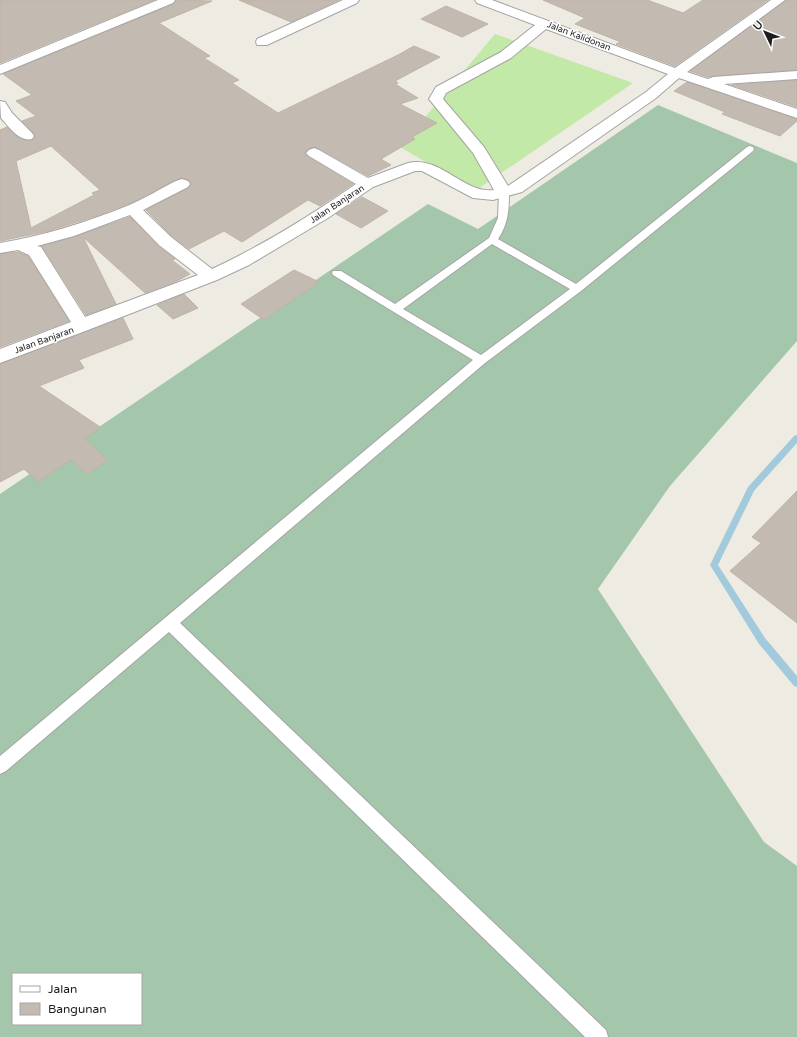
<svg xmlns="http://www.w3.org/2000/svg" width="797" height="1037" font-family="'Varela Round',sans-serif">
	<style>
		.grass { fill: #c2e9a8 }
		.cemetery { fill: #a4c7ac; fill-rule: evenodd }
		.lines { fill: none; stroke-linecap: round; stroke-linejoin: round }
		.stream { fill: #a3cadc; fill-rule: evenodd }
		.building { fill: #c3bab2; stroke: #c0b3a5; fill-rule: evenodd }
		.service-casing { stroke: #a4a4a4; stroke-width: 2 }
		.minor-casing { stroke: #a4a4a4; stroke-width: 2 }
		.service { fill: #fff; fill-rule: evenodd }
		.minor { fill: #fff; fill-rule: evenodd }
		.labels { text-anchor: middle; stroke-width: 3.5; stroke-linejoin: round; paint-order: stroke }
		.far-street-label { font-size: 9px; fill: #1d1d1d; stroke: #fff }
	</style>
	<rect width="100%" height="100%" fill="#eeebe3"/>
	<path class="grass" d="M495,34L633,83L475,191L400,147Z"/>
	<path class="cemetery" d="M658,105L797,163V341L670,486L598,589L764,842L797,866V1037H0V494L428,204L478,229ZM13,974H141V1024H13Z"/>
	<g class="lines">
		<path class="stream" d="M797,435V443L754,491L718,565L765,638L797,676V687L794,686L759,644L710,565L748,487L794,436Z"/>
	</g>
	<g class="building">
		<path d="M0,0H154L0,63Z"/>
		<path d="M176,0L212,1L159,23L210,56L204,58L239,80L232,83L278,113L398,55L414,46L440,57L395,81L398,83L395,84L418,98L400,104L437,123L412,137L415,139L381,159L391,165L368,176L320,149L315,147L308,149L304,153L308,157L353,184L320,206L308,200L242,242L224,231L189,249L172,236L146,210L189,188L191,183L188,180L182,178L175,180L133,202L96,216L48,231L0,241V130L7,127L18,137L27,141L32,140L35,135L22,121L36,116L16,101L32,95L3,74L174,4ZM51,146L100,190L92,193L94,195L31,228L16,161Z"/>
		<path d="M239,0H339L291,22Z"/>
		<path d="M543,0H647L683,13L703,0H768L675,66L616,44L621,42L575,24L585,18Z"/>
		<path d="M786,0H797V70L713,76L708,77L690,71Z"/>
		<path d="M446,6L488,24L462,37L421,19Z"/>
		<path d="M797,80V107L732,85Z"/>
		<path d="M687,82L797,119V121L780,136L722,114L725,112L674,91Z"/>
		<path d="M362,197L388,211L361,228L336,214Z"/>
		<path d="M130,217L158,246L175,259L172,260L190,274L175,282L145,293L83,237L116,304L86,315L42,246L74,237Z"/>
		<path d="M18,252L28,256L69,321L0,347V254Z"/>
		<path d="M294,270L319,282L264,320L241,304Z"/>
		<path d="M184,294L198,308L173,319L157,305Z"/>
		<path d="M123,318L133,339L79,360L84,368L39,386L100,427L85,439L108,460L87,474L71,460L38,482L24,469L0,482V364Z"/>
		<path d="M797,491V623L730,571L761,543L752,537Z"/>
	</g>
	<g class="lines">
		<defs>
			<path id="service" d="M750,146L753,147L754,149L753,151L581,291L485,363L180,623L606,1030L608,1037H585L169,632L6,771L0,774V756L473,360L333,275L332,273L333,271H341L395,304L489,238L498,218L499,193L504,190L509,193C509,211 508,224 498,239L576,284L747,147ZM492,244L570,289L481,355L403,309Z"/>
			<g id="minor">
				<path d="M158,0H175L173,3L0,74V65Z"/>
				<path d="M343,0H359L357,3L267,45H257L256,42L257,39Z"/>
				<path d="M475,0H492L675,68L771,0H785L687,72L708,79L713,77L797,71V79L724,84L797,109V118L679,78L656,98L522,192L493,200L473,198L422,171H415L373,187L328,218L249,265L217,280L88,330L0,363V349L71,322L29,255L18,250L0,253V243C43,236 87,222 127,206C144,199 160,189 176,181L182,179L188,181L190,184L188,187L143,210L171,237L212,269C263,245 310,216 356,184L309,156L306,153L309,150L314,148L319,150L368,178L408,163C440,155 464,194 494,190L473,153L429,99L436,87L501,52L535,25L477,3ZM546,29L668,74L646,92L508,186L484,147L443,99L446,93L511,58ZM130,215L159,245L198,275L85,317L41,247L37,246L74,236Z"/>
				<path d="M0,101L5,102L12,113L32,133L34,136L32,139C19,142 9,127 1,118Z"/>
			</g>
		</defs>
		<use href="#service" class="service-casing"/>
		<use href="#minor" class="minor-casing"/>
		<use href="#service" class="service"/>
		<use href="#minor" class="minor"/>
	</g>
	<g class="labels">
		<g class="far-street-label">
			<text transform="translate(579 36) rotate(21)" y="3">Jalan Kalidonan</text>
			<text transform="translate(337 204) rotate(-33)" y="3">Jalan Banjaran</text>
			<text transform="translate(44 340) rotate(-20)" y="3">Jalan Banjaran</text>
		</g>
	</g>
	<rect x="12" y="973" width="130" height="52" fill="#ffffff" stroke="#a5a5a5"/>
	<rect x="20" y="986" width="20" height="6" fill="#ffffff" stroke="#a5a5a5"/>
	<text x="48" y="993" font-size="12" fill="#1d1d1d">Jalan</text>
	<rect x="20" y="1003" width="20" height="12" fill="#c3bab2" stroke="#a5a5a5"/>
	<text x="48" y="1013" font-size="12" fill="#1d1d1d">Bangunan</text>
	<g transform="translate(765 32) rotate(313)" stroke="#ffffff" stroke-width="3" paint-order="stroke">
	<path d="M0-3L7 15L0 10L-7 15Z" fill="#1d1d1d"/>
	<text y="-6" font-size="11" font-weight="bold" text-anchor="middle" fill="#1d1d1d">U</text>
	</g>
</svg>
